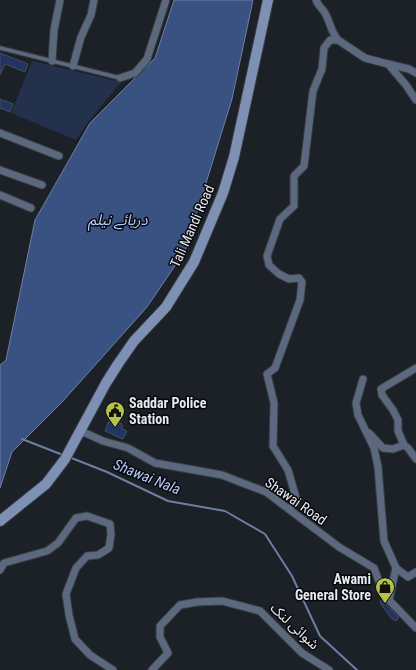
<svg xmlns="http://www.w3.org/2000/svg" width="416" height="670" font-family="'Roboto Condensed','Noto Sans Arabic',sans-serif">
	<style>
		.green { fill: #23314d }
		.water { fill: #3a5282; stroke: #6e7fa3 }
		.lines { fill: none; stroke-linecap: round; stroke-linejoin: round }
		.stream { stroke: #6e7fa3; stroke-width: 2 }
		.building { fill: #203563; stroke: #494e56 }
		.lane-casing { stroke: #383c43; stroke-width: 5.5 }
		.street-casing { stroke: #383c43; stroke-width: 9 }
		.secondary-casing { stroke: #383c43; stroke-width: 12 }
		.lane { stroke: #5c687e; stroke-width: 3.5 }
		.street { stroke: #5c687e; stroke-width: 7 }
		.secondary { stroke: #7e91b5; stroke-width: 10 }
		.labels { text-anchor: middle; stroke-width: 3; stroke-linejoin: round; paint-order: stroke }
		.street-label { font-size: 14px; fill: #e7e9ef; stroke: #08090d }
		.poi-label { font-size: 14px; font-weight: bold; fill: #e7e9ef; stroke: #08090d; text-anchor: start }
		.water-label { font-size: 15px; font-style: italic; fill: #b3caf8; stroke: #08090d }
	</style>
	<rect width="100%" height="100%" fill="#1c2027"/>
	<path class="green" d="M32,61L121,82L88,122L76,140L11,113Z"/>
	<path class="water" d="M174,0H253L232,99L185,251L147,307L63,401L12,452L0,488V365L6,360L35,220L90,123L155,58Z"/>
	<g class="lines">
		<g class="stream">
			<path d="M22,439L63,455"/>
			<path d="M69,457L107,472L168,501L225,511L265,534L292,576L320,636L357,670"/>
		</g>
	</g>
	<g class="building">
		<path d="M0,53L28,64L25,72L5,64L0,75Z"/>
		<path d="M0,99L13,104L10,112L0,108Z"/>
		<path d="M111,416L120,420L119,422L122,424V429L127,431L123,439L105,431Z"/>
		<path d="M382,599L399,618L396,621L391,618L381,604L380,602Z"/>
	</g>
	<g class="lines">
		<defs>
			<path id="lane" d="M0,48L120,78"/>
			<g id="street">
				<path d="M316,0C318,6 322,8 325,13C330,22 331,32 338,40"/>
				<path d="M52,61L54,30L60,0"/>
				<path d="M388,64L409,69L416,73"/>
				<path d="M73,66L81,37L91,15L94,0"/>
				<path d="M120,78L135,73L147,59L166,0"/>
				<path d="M0,133L59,156"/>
				<path d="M0,170L42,185"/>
				<path d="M0,195L31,208"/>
				<path d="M363,379L356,403L358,415L374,448L378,467L384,541L396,568L389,600"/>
				<path d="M81,431L103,441L128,448L155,463L222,475L266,492L339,547L374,568L383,592L389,600L416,628"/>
				<path d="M369,433L383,448L393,449L404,445L398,431V420L393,410L382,395L381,389L416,368"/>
				<path d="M404,445L408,448L416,459"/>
				<path d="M289,509L297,501L288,470L273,446L274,403L267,374L275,368L300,300L302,282L299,278L289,279L279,274L269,265L267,256L280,219L294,206V176L304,166L313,91L322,69L324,48L330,40H338L365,58L388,64L406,85L416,100"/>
				<path d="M396,568L408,577L416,572"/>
				<path d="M0,570L4,563L47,551L58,543L76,518L87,516L110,524L111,534L109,548L98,555L87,556L76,568L66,594L69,615L75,639L90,655L113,670"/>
				<path d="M152,670L168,653L160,637V626L180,605L197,602L222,601L260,611L302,653L329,670"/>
			</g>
			<path id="secondary" d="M0,521L46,484L65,459L106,383L118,364L134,341L166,307L194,262L223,193L234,157L268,0"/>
		</defs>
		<use href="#lane" class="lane-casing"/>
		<use href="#street" class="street-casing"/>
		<use href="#secondary" class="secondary-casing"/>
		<use href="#lane" class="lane"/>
		<use href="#street" class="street"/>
		<use href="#secondary" class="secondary"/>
	</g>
	<defs>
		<symbol id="civic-pin" viewBox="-11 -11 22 30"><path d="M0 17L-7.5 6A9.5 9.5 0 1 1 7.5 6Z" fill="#b7c148" stroke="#08090d"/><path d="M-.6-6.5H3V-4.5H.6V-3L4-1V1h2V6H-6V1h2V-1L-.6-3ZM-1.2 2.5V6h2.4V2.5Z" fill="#111"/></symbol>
		<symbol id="shop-pin" viewBox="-11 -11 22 30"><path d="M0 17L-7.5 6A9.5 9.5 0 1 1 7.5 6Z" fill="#b7c148" stroke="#08090d"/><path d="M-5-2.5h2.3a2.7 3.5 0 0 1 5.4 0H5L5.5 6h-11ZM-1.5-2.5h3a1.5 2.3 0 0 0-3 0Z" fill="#111"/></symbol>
	</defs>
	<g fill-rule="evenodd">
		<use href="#civic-pin" x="104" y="400" width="22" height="30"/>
		<use href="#shop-pin" x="374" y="576" width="22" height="30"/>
	</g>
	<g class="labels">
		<g class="street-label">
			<text transform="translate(192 226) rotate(-66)" y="5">Tali Mandi Road</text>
			<text transform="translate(296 501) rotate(35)" y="5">Shawai Road</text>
			<text transform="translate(295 626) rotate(43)" y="5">شوائی لنک</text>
		</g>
		<g class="poi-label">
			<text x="129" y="408">Saddar Police<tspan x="129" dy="16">Station</tspan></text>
			<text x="371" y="584" text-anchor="end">Awami<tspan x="371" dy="16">General Store</tspan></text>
		</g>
		<g class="water-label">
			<text x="118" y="225">دریائے نیلم</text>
			<text transform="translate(147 477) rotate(22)" y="5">Shawai Nala</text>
		</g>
	</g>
</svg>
